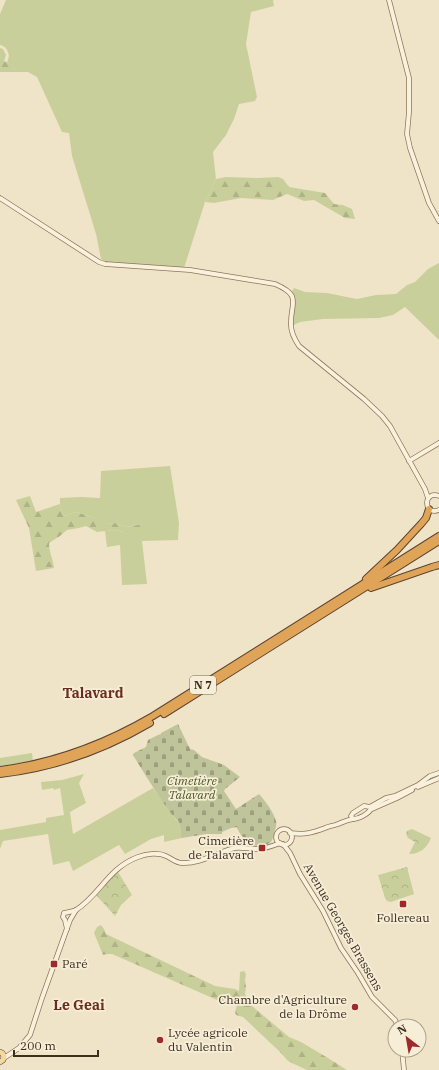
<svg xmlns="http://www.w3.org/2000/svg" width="439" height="1070" font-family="'IBM Plex Serif',serif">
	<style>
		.grass { fill: #c9cf9b }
		.forest { fill: url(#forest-firs) }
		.cemetery { fill: url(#cemetery-stones) }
		.park { fill: url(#park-crowns) }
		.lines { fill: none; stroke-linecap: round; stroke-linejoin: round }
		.minor-casing { stroke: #8d765c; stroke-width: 5.5 }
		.major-casing { stroke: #5b4430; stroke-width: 6 }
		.highway-casing { stroke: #5b4430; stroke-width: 8 }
		.minor { stroke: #faf1dc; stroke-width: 4 }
		.major { stroke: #f3d9a0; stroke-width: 5 }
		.highway { stroke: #e0a458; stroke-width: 6 }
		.poi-dot { fill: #9e2a2b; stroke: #f7eed8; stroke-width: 1.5 }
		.labels { text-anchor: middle; stroke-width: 3.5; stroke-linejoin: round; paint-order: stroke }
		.shield { fill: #f7eed8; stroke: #756857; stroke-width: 1 }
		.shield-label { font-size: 11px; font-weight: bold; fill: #3d2e20 }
		.park-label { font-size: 12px; font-style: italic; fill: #4d5a26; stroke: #f7eed8 }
		.poi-label { font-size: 12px; fill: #3d2e20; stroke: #f7eed8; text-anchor: end }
		.street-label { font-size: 12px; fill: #3d2e20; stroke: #f7eed8 }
		.quarter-label { font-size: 14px; font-weight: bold; fill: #6b2e1e; stroke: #f7eed8 }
	</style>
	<defs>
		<pattern id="forest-firs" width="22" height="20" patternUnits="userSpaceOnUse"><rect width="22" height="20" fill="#c9cf9b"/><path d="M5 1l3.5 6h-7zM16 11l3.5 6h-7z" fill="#aeb285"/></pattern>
		<pattern id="cemetery-stones" width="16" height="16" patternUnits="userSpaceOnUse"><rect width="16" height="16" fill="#bfc49a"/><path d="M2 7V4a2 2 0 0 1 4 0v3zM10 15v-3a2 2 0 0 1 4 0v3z" fill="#9ca07d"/></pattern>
		<pattern id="park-crowns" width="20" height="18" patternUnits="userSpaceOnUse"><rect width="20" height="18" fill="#c9cf9b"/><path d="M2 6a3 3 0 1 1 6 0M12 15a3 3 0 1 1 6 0" fill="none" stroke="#aeb285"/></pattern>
	</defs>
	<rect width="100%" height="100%" fill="#f0e4c8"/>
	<g class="grass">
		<path d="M6,0H273L274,6L251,12L246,44L257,97L255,101L239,104L234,119L226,135L213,152L216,179L205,202L184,268L108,263L101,259L96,234L72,156L69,133L62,132L37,77L28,72H16L12,65L7,63L9,56C8,51 6,46 0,45V14Z"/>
		<path d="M439,263V340L405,307L393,315L379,318L323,319L300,322L290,327L293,308L291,293L294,288L305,292L327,293L357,299L376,295L396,294L407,285L415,282L428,269Z"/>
		<path d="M170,466L179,523L178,540L142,541L147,584L122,585L120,545L107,547L105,531L114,530L125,532L138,525L127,527L115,523L109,524L95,518L76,512L63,516L60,504V498L81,497L100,498L101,471Z"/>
		<path d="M32,753L33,761L0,766V758Z"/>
		<path d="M84,774L79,783L86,803L70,812L73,834L153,788L176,820L179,822L182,838L164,842V835L151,839L125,854L119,845L73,871L69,861L53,865L48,834L3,841L0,849V830L46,822V818L64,815L60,788L54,790L53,788L42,790L41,782L62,780Z"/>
	</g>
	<g class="forest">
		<path d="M0,48L3,49L6,55L4,61L12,65L16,72H0Z"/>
		<path d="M226,177L258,178L278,177L283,179L289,187L325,193L334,204L343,205L352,209L355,219L345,218L314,200L304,201L287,194L273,200L241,198L214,203L205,202L216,179Z"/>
		<path d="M30,496L36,512L60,504L63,516L76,512L95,518L103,517L109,524L115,523L127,527L138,525L144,526L142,529L125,532L114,530L97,532L86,526L79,528L67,530L60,536L49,543C49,552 53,559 54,568L36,571L29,528L16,500Z"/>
		<path d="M101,925L104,929L106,934L215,986L235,989L239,991L240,972L244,971L246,974L245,980L246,987L245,994L252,1006L289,1037L301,1042L328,1058L347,1070H307L294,1064L288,1061L279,1051L243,1017L236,1015L235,1012L239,998L226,1001L217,1000L112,954H107L103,955L94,933L97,927Z"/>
	</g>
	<path class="cemetery" d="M178,724L190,749L194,750L202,757L224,765L240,777L225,789L224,791L236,809L259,794C266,802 273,811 276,821C277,826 275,829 274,833C273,836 273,839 271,842C265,847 253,846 246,845L247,840C242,837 239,833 237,827L231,828L222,832V834H206L182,838L179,822C172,816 166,806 160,798C151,784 142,770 133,755L134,753L146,747L148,740L158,735L161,734V733Z"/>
	<g class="park">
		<path d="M412,829L431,838C427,848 420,854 409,854L415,842L408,838L406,834L407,831Z"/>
		<path d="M407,867L414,894L391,902L387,901L385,898L378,875Z"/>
		<path d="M118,872L132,895L121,905L115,916L96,895Z"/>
	</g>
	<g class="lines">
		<defs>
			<g id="minor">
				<path d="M389,0L409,78V112L407,134L410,148L429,203L439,221"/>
				<path d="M0,198L99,262L105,264L190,270L275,284C303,296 290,303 291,325C291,333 295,340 299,346L364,399L382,416L390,426L425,489L428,498"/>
				<path d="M409,461L439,443"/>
				<path d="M439,496C423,490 423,516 439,510"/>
				<path d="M418,787L439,778"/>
				<path d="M370,807L371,809C368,814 359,819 353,819L351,816L353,813L364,806L370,807L386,798L395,796L418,785L430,776L439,773"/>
				<path d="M372,809L397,798L412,790"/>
				<circle cx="284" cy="837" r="8"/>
				<path d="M290,833C304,835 312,833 325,828C329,826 333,826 338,824C343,822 347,820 353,819"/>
				<path d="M283,844L290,853L300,874L323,911L341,948L358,973L372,997L395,1020L398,1026"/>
				<path d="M67,929L65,920L63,917L64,913C68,912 72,912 76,910C100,895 108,868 138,857C146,854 158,852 166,856C171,858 176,863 182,863C201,864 217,852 235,848C242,847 249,849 256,849C264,849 273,846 280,843"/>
				<path d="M402,1050L404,1070"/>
				<path d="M4,1058L19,1048L30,1035L42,998L70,920L76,910"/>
			</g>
			<path id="major" d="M0,1052L2,1053L4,1056L3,1060L0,1062"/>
			<g id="highway">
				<path d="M366,579L397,550L421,524L426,518L429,509"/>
				<path d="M371,588L432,567L439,565"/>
				<path d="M164,714L439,541"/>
				<path d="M0,770C55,763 105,744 153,716L439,536"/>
				<path d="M0,774C53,768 104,750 150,723"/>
			</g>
		</defs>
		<use href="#minor" class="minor-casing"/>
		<use href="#major" class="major-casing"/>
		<use href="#highway" class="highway-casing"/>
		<use href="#minor" class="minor"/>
		<use href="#major" class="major"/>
		<use href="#highway" class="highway"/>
	</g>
	<g class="poi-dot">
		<rect x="258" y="844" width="8" height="8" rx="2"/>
		<rect x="399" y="900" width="8" height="8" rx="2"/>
		<rect x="50" y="960" width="8" height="8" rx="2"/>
		<circle cx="355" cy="1007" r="4"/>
		<circle cx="160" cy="1040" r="4"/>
	</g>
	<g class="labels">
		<rect class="shield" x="190" y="676" width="26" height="18" rx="3"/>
		<g class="shield-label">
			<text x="203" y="689">N 7</text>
		</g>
		<g class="park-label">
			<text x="192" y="785">Cimetière<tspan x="192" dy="14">Talavard</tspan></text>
		</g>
		<g class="poi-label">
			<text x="254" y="845">Cimetière<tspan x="254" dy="14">de Talavard</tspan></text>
			<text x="403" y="922" text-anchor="middle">Follereau</text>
			<text x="62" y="968" text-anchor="start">Paré</text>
			<text x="347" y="1004">Chambre d'Agriculture<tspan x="347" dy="14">de la Drôme</tspan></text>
			<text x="168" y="1037" text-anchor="start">Lycée agricole<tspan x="168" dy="14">du Valentin</tspan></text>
		</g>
		<g class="street-label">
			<text transform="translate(343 927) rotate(60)" y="4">Avenue Georges Brassens</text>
		</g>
		<g class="quarter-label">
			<text x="93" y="698">Talavard</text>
			<text x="79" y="1010">Le Geai</text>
		</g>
	</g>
	<g transform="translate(407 1038) rotate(329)"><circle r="19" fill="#f7eed8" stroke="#ada18e"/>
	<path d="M0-3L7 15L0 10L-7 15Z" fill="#9e2a2b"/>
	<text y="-6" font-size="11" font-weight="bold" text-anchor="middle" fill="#3d2e20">N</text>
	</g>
	<path d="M14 1050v6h84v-6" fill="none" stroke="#3d2e20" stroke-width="2"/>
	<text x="20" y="1050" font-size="12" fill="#3d2e20" stroke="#f7eed8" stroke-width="3" paint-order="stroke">200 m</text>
</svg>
